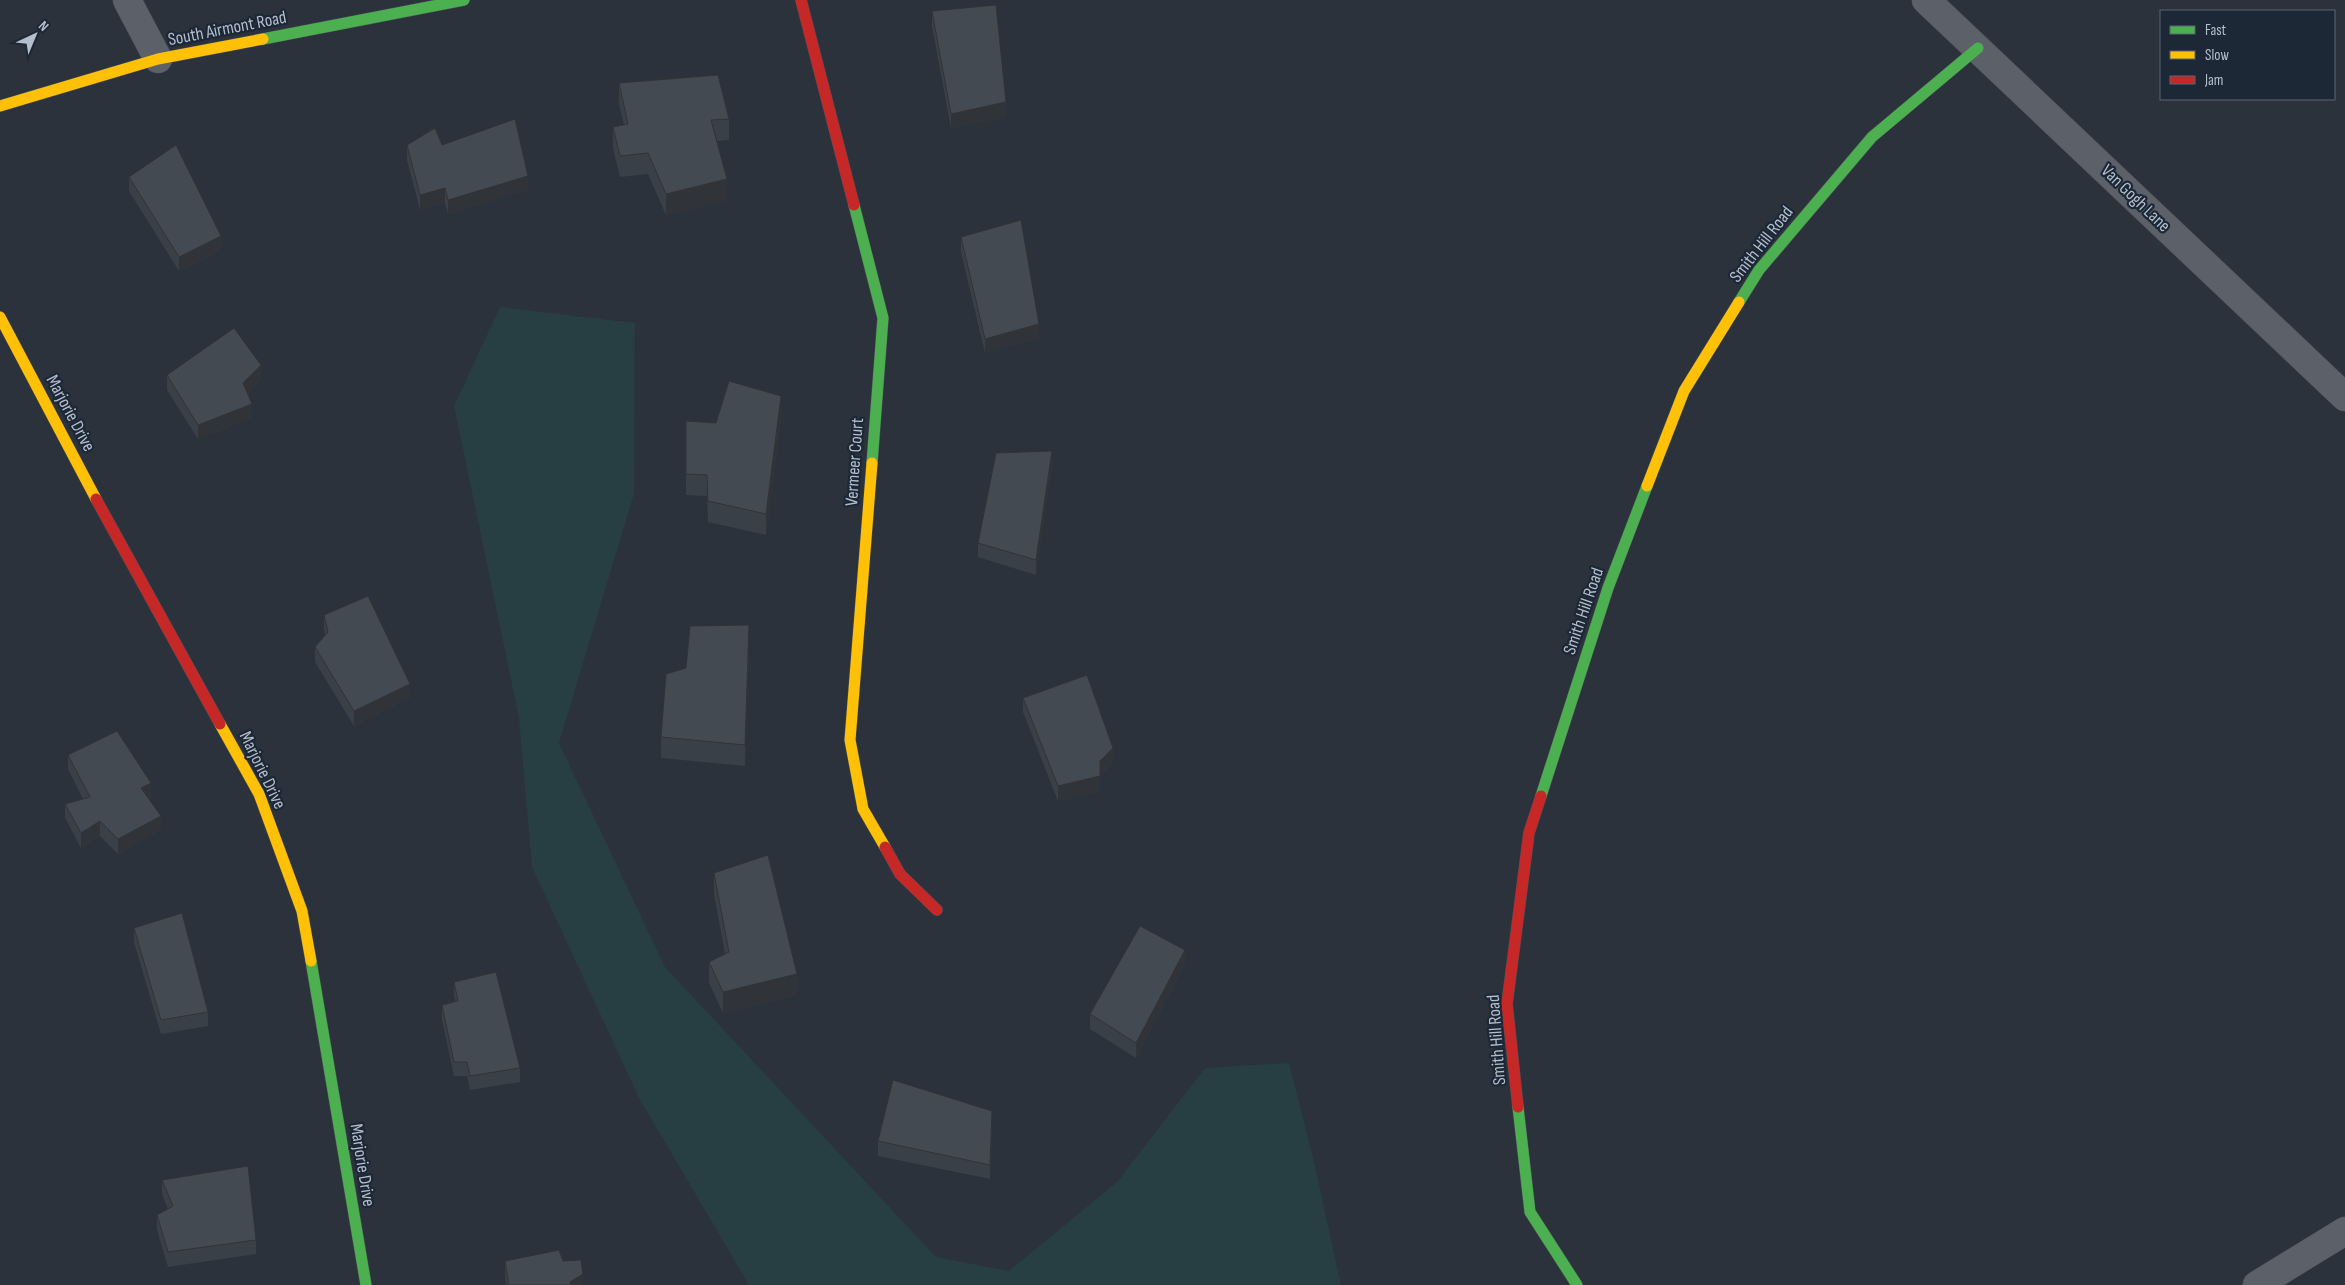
<svg xmlns="http://www.w3.org/2000/svg" width="2345" height="1285" font-family="'Sofia Sans Condensed',sans-serif">
	<style>
		.green { fill: #273e42 }
		.lines { fill: none; stroke-linecap: round; stroke-linejoin: round }
		.street-casing { stroke: #494e55; stroke-width: 29 }
		.fast-casing { stroke: #494e55; stroke-width: 12 }
		.slow-casing { stroke: #494e55; stroke-width: 12 }
		.jam-casing { stroke: #494e55; stroke-width: 12 }
		.street { stroke: #5b6069; stroke-width: 28 }
		.fast { stroke: #4caf50; stroke-width: 11 }
		.slow { stroke: #ffc107; stroke-width: 11 }
		.jam { stroke: #c62828; stroke-width: 11 }
		.wall { fill: #3a4047 }
		.shaded-wall { fill: #303439 }
		.building { fill: #444a52; stroke: #303439 }
		.labels { text-anchor: middle; stroke-width: 4.5; stroke-linejoin: round; paint-order: stroke }
		.street-label { font-size: 18px; fill: #b5becc; stroke: #1d2837 }
	</style>
	<rect width="100%" height="100%" fill="#2b323b"/>
	<path class="green" d="M500,307L635,323L634,494L559,743L665,967L936,1257L1009,1271L1117,1182L1205,1068L1289,1063L1313,1157L1341,1285H749L639,1098L532,867L519,718L454,406Z"/>
	<g class="lines">
		<defs>
			<g id="street">
				<path d="M127,0L158,59"/>
				<path d="M1926,0L2345,397"/>
				<path d="M2257,1285L2345,1231"/>
			</g>
			<g id="fast">
				<path d="M263,39L464,0"/>
				<path d="M854,205L883,318L872,463"/>
				<path d="M1739,302L1759,270L1872,137L1978,48"/>
				<path d="M1541,796L1608,588L1647,486"/>
				<path d="M311,961L366,1285"/>
				<path d="M1518,1107L1530,1212L1577,1285"/>
			</g>
			<g id="slow">
				<path d="M0,106L158,59L263,39"/>
				<path d="M0,317L96,499"/>
				<path d="M872,463L850,740L863,809L885,847"/>
				<path d="M1647,486L1684,391L1739,302"/>
				<path d="M220,724L259,794L302,911L311,961"/>
			</g>
			<g id="jam">
				<path d="M801,0L854,205"/>
				<path d="M96,499L220,724"/>
				<path d="M885,847L900,874L937,910"/>
				<path d="M1518,1107L1507,1004L1529,833L1541,796"/>
			</g>
		</defs>
		<use href="#street" class="street-casing"/>
		<use href="#fast" class="fast-casing"/>
		<use href="#slow" class="slow-casing"/>
		<use href="#jam" class="jam-casing"/>
		<use href="#street" class="street"/>
		<use href="#fast" class="fast"/>
		<use href="#slow" class="slow"/>
		<use href="#jam" class="jam"/>
	</g>
	<g class="wall">
		<path d="M932,11L1006,117L951,128L932,26Z"/>
		<path d="M619,83L729,119V140L717,141L727,200L666,215L648,174L620,177L613,148V127L624,125L619,104Z"/>
		<path d="M407,145H442L528,190L448,214L445,203L420,210L407,160Z"/>
		<path d="M129,177L221,250L179,271L129,191Z"/>
		<path d="M961,237L1039,338L985,353L961,252Z"/>
		<path d="M167,375L261,379L248,393L252,418L198,439L167,390Z"/>
		<path d="M781,417L766,535L708,522L707,496L686,495V421L716,423Z"/>
		<path d="M1052,465L1036,575L978,557V543Z"/>
		<path d="M324,615L410,698L354,726L315,662V647L325,635L324,629Z"/>
		<path d="M749,646L745,766L661,758V737Z"/>
		<path d="M1023,698L1113,762L1100,776V791L1058,801L1023,712Z"/>
		<path d="M68,755L151,798L149,799L161,830L118,854L100,836L81,848L65,818V804L83,799L68,769Z"/>
		<path d="M714,873L797,995L723,1013L709,983V962L725,954L714,894Z"/>
		<path d="M134,928L208,1012V1026L161,1034L134,942Z"/>
		<path d="M1185,964L1136,1058L1090,1029V1014Z"/>
		<path d="M454,982L520,1068V1082L470,1090L467,1076H454L442,1020V1005L455,1001L454,996Z"/>
		<path d="M992,1125L990,1179L878,1156V1141Z"/>
		<path d="M162,1180L256,1240V1254L168,1267L157,1230V1215L168,1209L162,1194Z"/>
		<path d="M505,1261H563L583,1285H506L505,1276Z"/>
	</g>
	<g class="shaded-wall">
		<path d="M1006,102V117L951,128V114Z"/>
		<path d="M528,176V190L448,214V200Z"/>
		<path d="M727,179V200L666,215V194Z"/>
		<path d="M445,188V203L420,210V195Z"/>
		<path d="M221,236V250L179,271V257Z"/>
		<path d="M1039,324V338L985,353V339Z"/>
		<path d="M261,365V379L243,398V383Z"/>
		<path d="M781,396V417L766,535V514Z"/>
		<path d="M252,404V418L198,439V425Z"/>
		<path d="M1052,451V465L1036,575V560Z"/>
		<path d="M749,625V646L745,766V745Z"/>
		<path d="M410,684V698L354,726V711Z"/>
		<path d="M1113,748V762L1100,776V791L1058,801V786Z"/>
		<path d="M151,783V798L141,802V788Z"/>
		<path d="M161,816V830L118,854V839Z"/>
		<path d="M100,821V836L81,848V833Z"/>
		<path d="M1185,950V964L1136,1058V1043Z"/>
		<path d="M797,974V995L723,1013V992Z"/>
		<path d="M992,1111V1125L990,1179V1165Z"/>
		<path d="M583,1274V1285H570V1282Z"/>
	</g>
	<g class="building">
		<path d="M996,5L1006,102L951,114L932,11Z"/>
		<path d="M718,75L729,119L711,120L727,179L666,194L648,153L620,156L613,127L628,124L619,83Z"/>
		<path d="M515,119L528,176L448,200L445,188L420,195L407,145L435,128L442,145Z"/>
		<path d="M176,145L221,236L179,257L129,177Z"/>
		<path d="M1021,220L1039,324L985,339L961,237Z"/>
		<path d="M234,328L261,365L243,383L252,404L198,425L167,375Z"/>
		<path d="M729,381L781,396L766,514L708,501L707,475L686,474V421L716,423Z"/>
		<path d="M1052,451L1036,560L978,543L996,453Z"/>
		<path d="M368,596L410,684L354,711L315,647L328,632L324,615Z"/>
		<path d="M749,625L745,745L661,737L666,674L686,668L690,626Z"/>
		<path d="M1087,675L1113,748L1100,761V776L1058,786L1023,698Z"/>
		<path d="M117,731L151,783L141,788L161,816L118,839L100,821L81,833L65,804L90,797L68,755Z"/>
		<path d="M768,855L797,974L723,992L709,962L729,952L714,873Z"/>
		<path d="M182,913L208,1012L161,1020L134,928Z"/>
		<path d="M1140,926L1185,950L1136,1043L1090,1014Z"/>
		<path d="M496,972L520,1068L470,1076L467,1062H454L442,1005L458,1001L454,982Z"/>
		<path d="M893,1080L992,1111L990,1165L878,1141Z"/>
		<path d="M248,1166L256,1240L168,1252L157,1215L173,1206L162,1180Z"/>
		<path d="M559,1250L563,1261L581,1260L583,1274L570,1282L571,1285H509L505,1261Z"/>
	</g>
	<g class="labels">
		<g class="street-label">
			<text transform="translate(227 28) rotate(-11)" y="6">South Airmont Road</text>
			<text transform="translate(2136 198) rotate(44)" y="6">Van Gogh Lane</text>
			<text transform="translate(1761 244) rotate(-52)" y="6">Smith Hill Road</text>
			<text transform="translate(71 413) rotate(62)" y="6">Marjorie Drive</text>
			<text transform="translate(854 462) rotate(-86)" y="6">Vermeer Court</text>
			<text transform="translate(1583 611) rotate(-71)" y="6">Smith Hill Road</text>
			<text transform="translate(263 770) rotate(64)" y="6">Marjorie Drive</text>
			<text transform="translate(1496 1040) rotate(-94)" y="6">Smith Hill Road</text>
			<text transform="translate(363 1165) rotate(81)" y="6">Marjorie Drive</text>
		</g>
	</g>
	<rect x="2160" y="10" width="175" height="90" fill="#1d2837" stroke="#5a6473"/>
	<rect x="2170" y="26" width="25" height="8" fill="#4caf50" stroke="#5a6473"/>
	<text x="2205" y="35" font-size="15" fill="#b5becc">Fast</text>
	<rect x="2170" y="51" width="25" height="8" fill="#ffc107" stroke="#5a6473"/>
	<text x="2205" y="60" font-size="15" fill="#b5becc">Slow</text>
	<rect x="2170" y="76" width="25" height="8" fill="#c62828" stroke="#5a6473"/>
	<text x="2205" y="85" font-size="15" fill="#b5becc">Jam</text>
	<g transform="translate(35 35) rotate(44)" stroke="#1d2837" stroke-width="4" paint-order="stroke">
	<path d="M0-4L9 19L0 12L-9 19Z" fill="#b5becc"/>
	<text y="-8" font-size="14" font-weight="bold" text-anchor="middle" fill="#b5becc">N</text>
	</g>
</svg>
